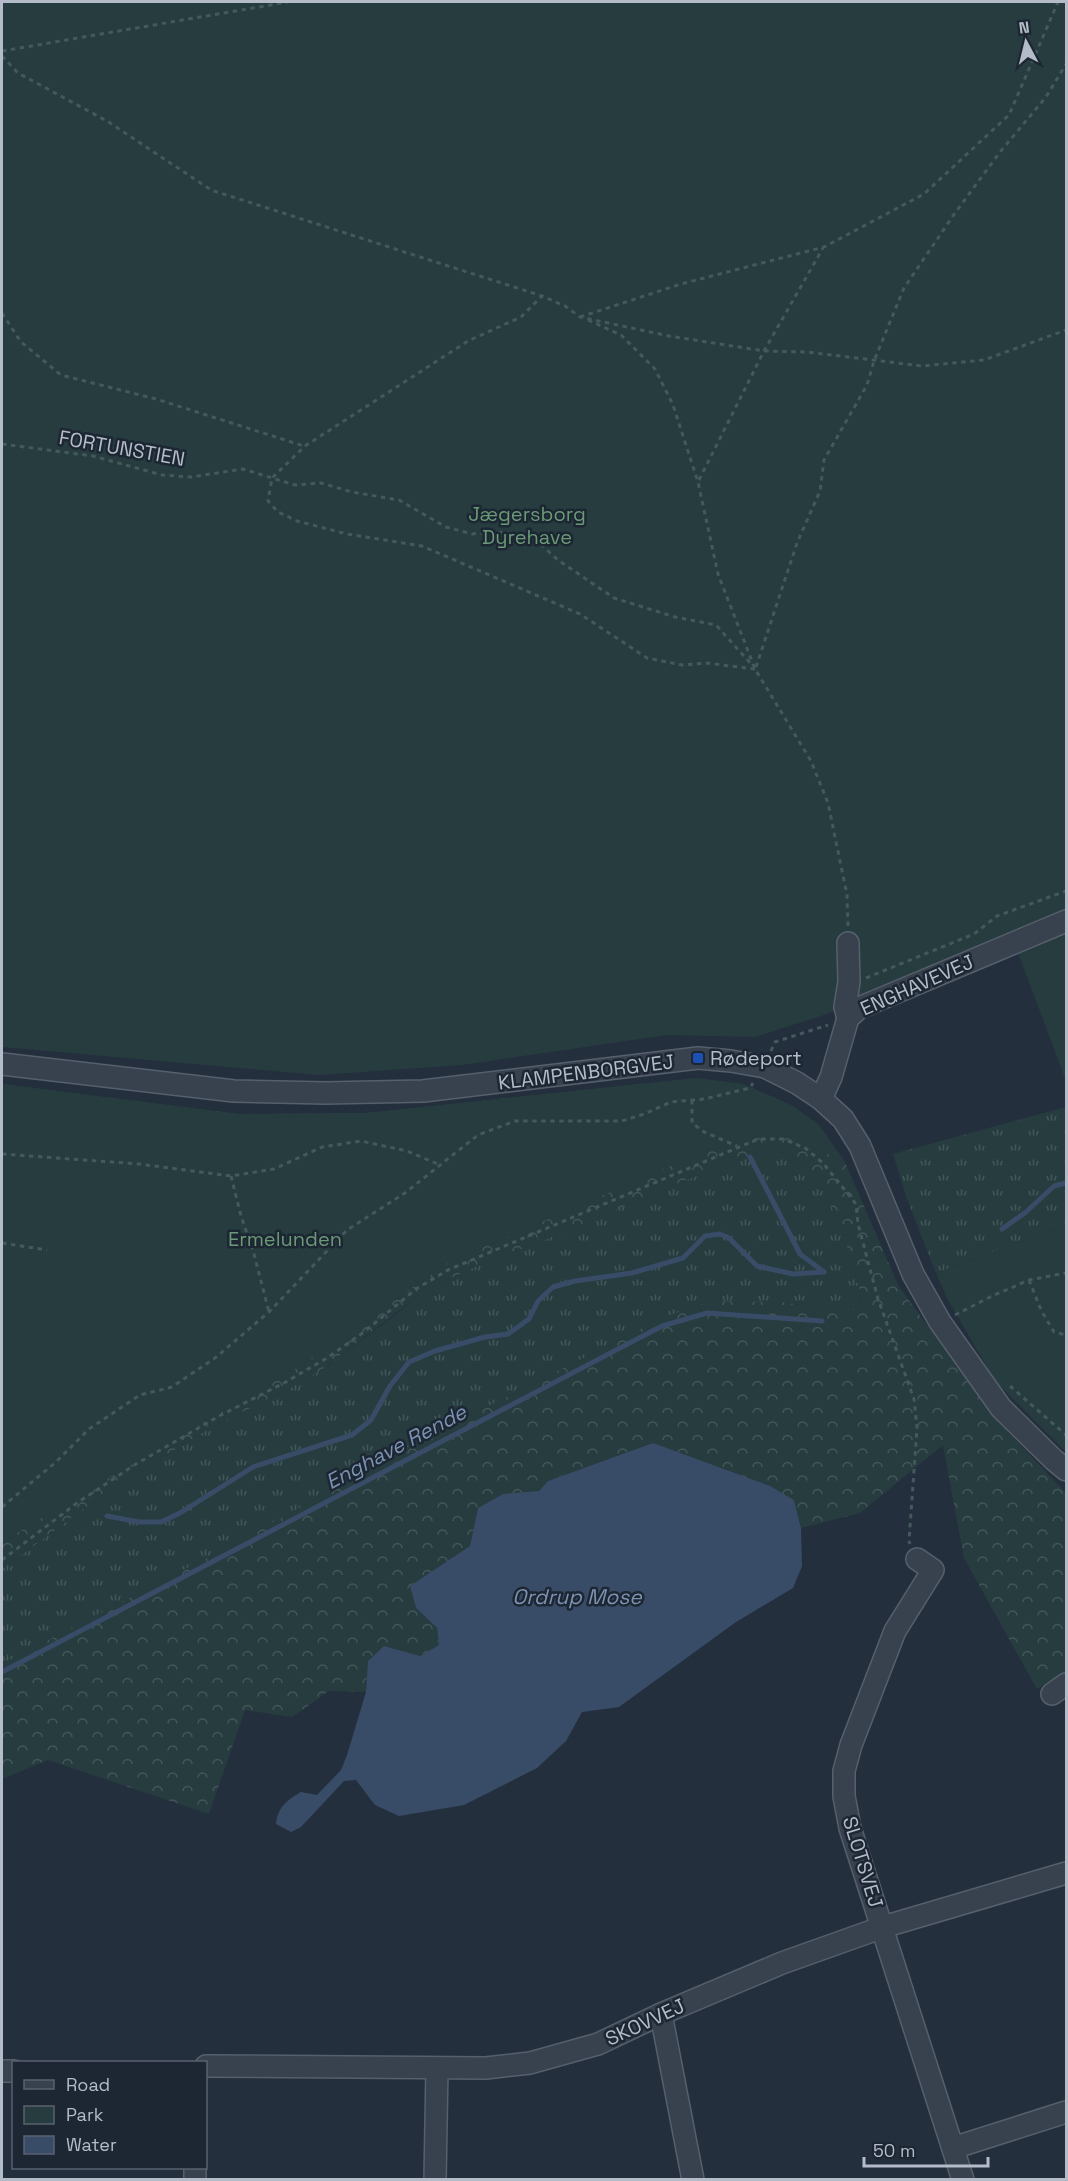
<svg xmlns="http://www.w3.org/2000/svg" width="1068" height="2181" font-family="'Space Grotesk',sans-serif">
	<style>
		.grass { fill: url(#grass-tufts) }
		.forest { fill: url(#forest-crowns) }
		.park { fill: #263c3f }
		.water { fill: #394c67 }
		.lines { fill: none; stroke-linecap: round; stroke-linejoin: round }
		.stream { stroke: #394c67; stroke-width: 5 }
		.minor-casing { stroke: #565f6c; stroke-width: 24 }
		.path { stroke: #44595c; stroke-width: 3; stroke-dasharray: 4.5 4.5; stroke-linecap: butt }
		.minor { stroke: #38414e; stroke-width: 21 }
		.transit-dot { fill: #1a4fb4; stroke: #1d2633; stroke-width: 2 }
		.labels { text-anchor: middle; stroke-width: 5; stroke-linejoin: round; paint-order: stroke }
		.street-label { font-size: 20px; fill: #b4bcc9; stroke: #1d2633 }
		.park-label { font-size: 20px; fill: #6b9a76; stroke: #1d2633 }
		.poi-label { font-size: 20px; fill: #b4bcc9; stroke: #1d2633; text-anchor: start }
		.water-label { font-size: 21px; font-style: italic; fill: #7c92b1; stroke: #1d2633 }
	</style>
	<defs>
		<pattern id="grass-tufts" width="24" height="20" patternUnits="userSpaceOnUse" patternTransform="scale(1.5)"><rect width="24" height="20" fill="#263c3f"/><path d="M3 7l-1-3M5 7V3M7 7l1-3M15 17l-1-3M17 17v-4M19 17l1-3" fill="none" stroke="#435659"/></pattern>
		<pattern id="forest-crowns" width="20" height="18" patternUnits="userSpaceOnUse" patternTransform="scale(1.5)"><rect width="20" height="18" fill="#263c3f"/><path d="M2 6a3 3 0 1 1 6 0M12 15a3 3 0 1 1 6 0" fill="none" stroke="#435659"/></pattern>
	</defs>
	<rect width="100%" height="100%" fill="#242f3e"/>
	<g class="grass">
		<path d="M1066,1107V1225L936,1273L907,1199L893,1154Z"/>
		<path d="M765,1150L791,1154L819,1176L846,1243L859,1288L860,1311L813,1307L782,1302L664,1317L355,1474L303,1506L224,1549L2,1664V1569L104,1494L208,1429L285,1391L324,1368L394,1316L425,1290L485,1262L527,1247L701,1174Z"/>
	</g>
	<path class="forest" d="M696,1078L743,1084L791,1105L819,1125L845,1162L898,1285L991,1414L1066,1493V1671L1037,1689L964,1558L943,1445L860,1513L801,1528L794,1500L653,1443L548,1481L539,1491L523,1493L478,1508L470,1546L410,1586L416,1608L437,1628L439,1645L420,1656L368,1661L366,1692L329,1691L292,1717L245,1710L209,1814L48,1760L2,1779V1664L224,1549L303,1506L355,1474L664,1317L712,1301L782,1302L813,1307L860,1311L859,1288L846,1243L819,1176L791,1154L765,1150L701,1174L527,1247L485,1262L426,1290L324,1368L285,1391L208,1429L104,1494L2,1569V1084L239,1114L367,1113Z"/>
	<g class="park">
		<path d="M2,2H1066V1081L1011,934L824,1015L755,1037L667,1035L462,1065L319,1075L2,1047Z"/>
		<path d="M696,1078L743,1084L791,1105L819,1125L845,1162L809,1146L773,1133L705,1151L449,1262L300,1366L47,1514L2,1543V1084L239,1114L367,1113Z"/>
		<path d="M1066,1225V1452L995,1381L947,1298L936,1273Z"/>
	</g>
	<path class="water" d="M653,1443L770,1486L794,1500L801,1528L802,1566L793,1588L736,1622L619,1707L582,1712L566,1741L537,1768L464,1805L399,1816L375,1805L356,1780L344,1781L301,1827L291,1832L276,1824C278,1807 287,1800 301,1792L317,1795L341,1770L347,1755L366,1692L368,1661L384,1646L420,1656L439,1645L437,1628L416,1608L410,1586L470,1546L478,1508L503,1494L539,1491L548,1481Z"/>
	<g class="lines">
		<g class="stream">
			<path d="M750,1157L800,1254L824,1272"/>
			<path d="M1002,1229L1026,1212L1054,1186L1066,1183"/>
			<path d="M107,1516L139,1522H161L180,1513L253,1467L352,1435L371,1420L390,1386L409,1362L435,1351L485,1337L508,1334L529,1319L538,1301L553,1287L575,1281L632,1273L683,1258L705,1236L720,1234L729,1238L757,1266L793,1274L824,1272"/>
			<path d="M2,1672L662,1326L707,1313L822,1321"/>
		</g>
		<defs>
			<g id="minor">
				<path d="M848,1018L845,1007L849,982L848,943"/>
				<path d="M2,1064L234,1091L326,1093L423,1091L698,1058L731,1061L765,1067L797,1083L821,1099L843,1119L860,1146L913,1274L940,1322L1001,1408L1054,1460L1066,1470"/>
				<path d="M821,1099L831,1077L848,1018L859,1008L1066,921"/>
				<path d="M917,1559L933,1570L895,1631L851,1745L844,1771V1796L850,1828L963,2180"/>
				<path d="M1052,1694L1066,1684"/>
				<path d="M661,2014L693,2180"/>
				<path d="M206,2066L486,2068L530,2063L598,2044L661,2014L782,1963L883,1927L1066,1873"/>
				<path d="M2,2071H14"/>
				<path d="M953,2148L1066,2112"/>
				<path d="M195,2180V2168"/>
				<path d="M435,2180L437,2068"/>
			</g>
		</defs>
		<use href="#minor" class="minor-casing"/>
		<g class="path">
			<path d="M2,51L288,2"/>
			<path d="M2,56L18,73L107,121L211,190L542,296"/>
			<path d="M2,313L21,342L61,375L156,399L304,446"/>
			<path d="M580,317L681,284L824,247L924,194L1009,115L1058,2"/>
			<path d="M588,320L621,335L655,369L673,405L698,482L718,574L755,669L811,761L828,803L847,895L848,927"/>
			<path d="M2,444L93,456L162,475L191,477L243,469L295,485L321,483L352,492L399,500L446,527L472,534L492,532L513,533L536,540L558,560L614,598L675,617L716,625L752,665"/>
			<path d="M699,480L764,351L823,248"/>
			<path d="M756,667L797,543L820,491L824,460L867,385L874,361L904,288L955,213L1000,152L1046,97L1066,64"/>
			<path d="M755,669L706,663L682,665L647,658L580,614L422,546L347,534L297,521L278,512L268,501L272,478L305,446L468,341L521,317L542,296L565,306L580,317L669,336L764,351L807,352L922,366L984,360L1066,330"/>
			<path d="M866,978L974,934L997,916L1066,891"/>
			<path d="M771,1051L775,1042L828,1025"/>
			<path d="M692,1100V1123L704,1132L737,1146"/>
			<path d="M2,1154L139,1164L231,1176L274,1169L322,1147L361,1141L407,1151L440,1165"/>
			<path d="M231,1176L241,1216L254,1254L269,1312"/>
			<path d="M2,1243L47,1250"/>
			<path d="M1029,1280L1041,1310L1054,1332L1066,1335"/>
			<path d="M955,1315L990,1297L1029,1280L1066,1273"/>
			<path d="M1010,1386L1066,1435"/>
			<path d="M2,1507L56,1462L89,1429L140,1395L172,1387L215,1358L269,1312L347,1230L405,1193L478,1135L515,1121H622L644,1114L671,1102L704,1099L750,1088L753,1083"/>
			<path d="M2,1560L77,1503L136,1464L221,1415L284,1383L327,1358L364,1332L416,1289L448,1270L758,1139H783L805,1148L823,1163L856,1204L858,1224L878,1299L914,1399L917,1428L909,1541L910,1544"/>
		</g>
		<use href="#minor" class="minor"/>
	</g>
	<rect class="transit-dot" x="692" y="1052" width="12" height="12" rx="3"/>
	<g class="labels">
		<g class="street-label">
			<text transform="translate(122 448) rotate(10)" y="7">FORTUNSTIEN</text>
			<text transform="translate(917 985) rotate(-24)" y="7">ENGHAVEVEJ</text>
			<text transform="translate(586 1072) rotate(-7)" y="7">KLAMPENBORGVEJ</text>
			<text transform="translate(863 1862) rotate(73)" y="7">SLOTSVEJ</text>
			<text transform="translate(645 2022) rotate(-25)" y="7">SKOVVEJ</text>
		</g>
		<g class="park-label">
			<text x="527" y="521">Jægersborg<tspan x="527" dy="23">Dyrehave</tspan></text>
			<text x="285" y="1246">Ermelunden</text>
		</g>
		<g class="poi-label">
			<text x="710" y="1065">Rødeport</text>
		</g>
		<g class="water-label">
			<text transform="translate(396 1447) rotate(-28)" y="7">Enghave Rende</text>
			<text x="577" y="1604">Ordrup Mose</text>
		</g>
	</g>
	<rect width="1068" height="2181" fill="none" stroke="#b4bcc9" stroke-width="6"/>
	<rect x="12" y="2061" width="195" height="108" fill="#1d2633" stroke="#59626f" stroke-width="1.5"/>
	<rect x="24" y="2080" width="30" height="9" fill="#38414e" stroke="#59626f" stroke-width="1.5"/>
	<text x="66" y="2091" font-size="18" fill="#b4bcc9">Road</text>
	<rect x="24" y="2106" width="30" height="18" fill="#263c3f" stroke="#59626f" stroke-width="1.5"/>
	<text x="66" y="2121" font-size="18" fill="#b4bcc9">Park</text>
	<rect x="24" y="2136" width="30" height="18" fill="#394c67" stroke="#59626f" stroke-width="1.5"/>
	<text x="66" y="2151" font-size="18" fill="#b4bcc9">Water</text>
	<g transform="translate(1026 42) rotate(353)" stroke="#1d2633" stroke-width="4.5" paint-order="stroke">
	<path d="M0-4.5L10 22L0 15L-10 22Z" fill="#b4bcc9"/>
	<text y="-9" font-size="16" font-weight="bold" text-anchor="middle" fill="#b4bcc9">N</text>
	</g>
	<path d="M864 2157v9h124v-9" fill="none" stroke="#b4bcc9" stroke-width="3"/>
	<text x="873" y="2157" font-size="18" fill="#b4bcc9" stroke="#1d2633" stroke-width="4.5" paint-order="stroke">50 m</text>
</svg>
